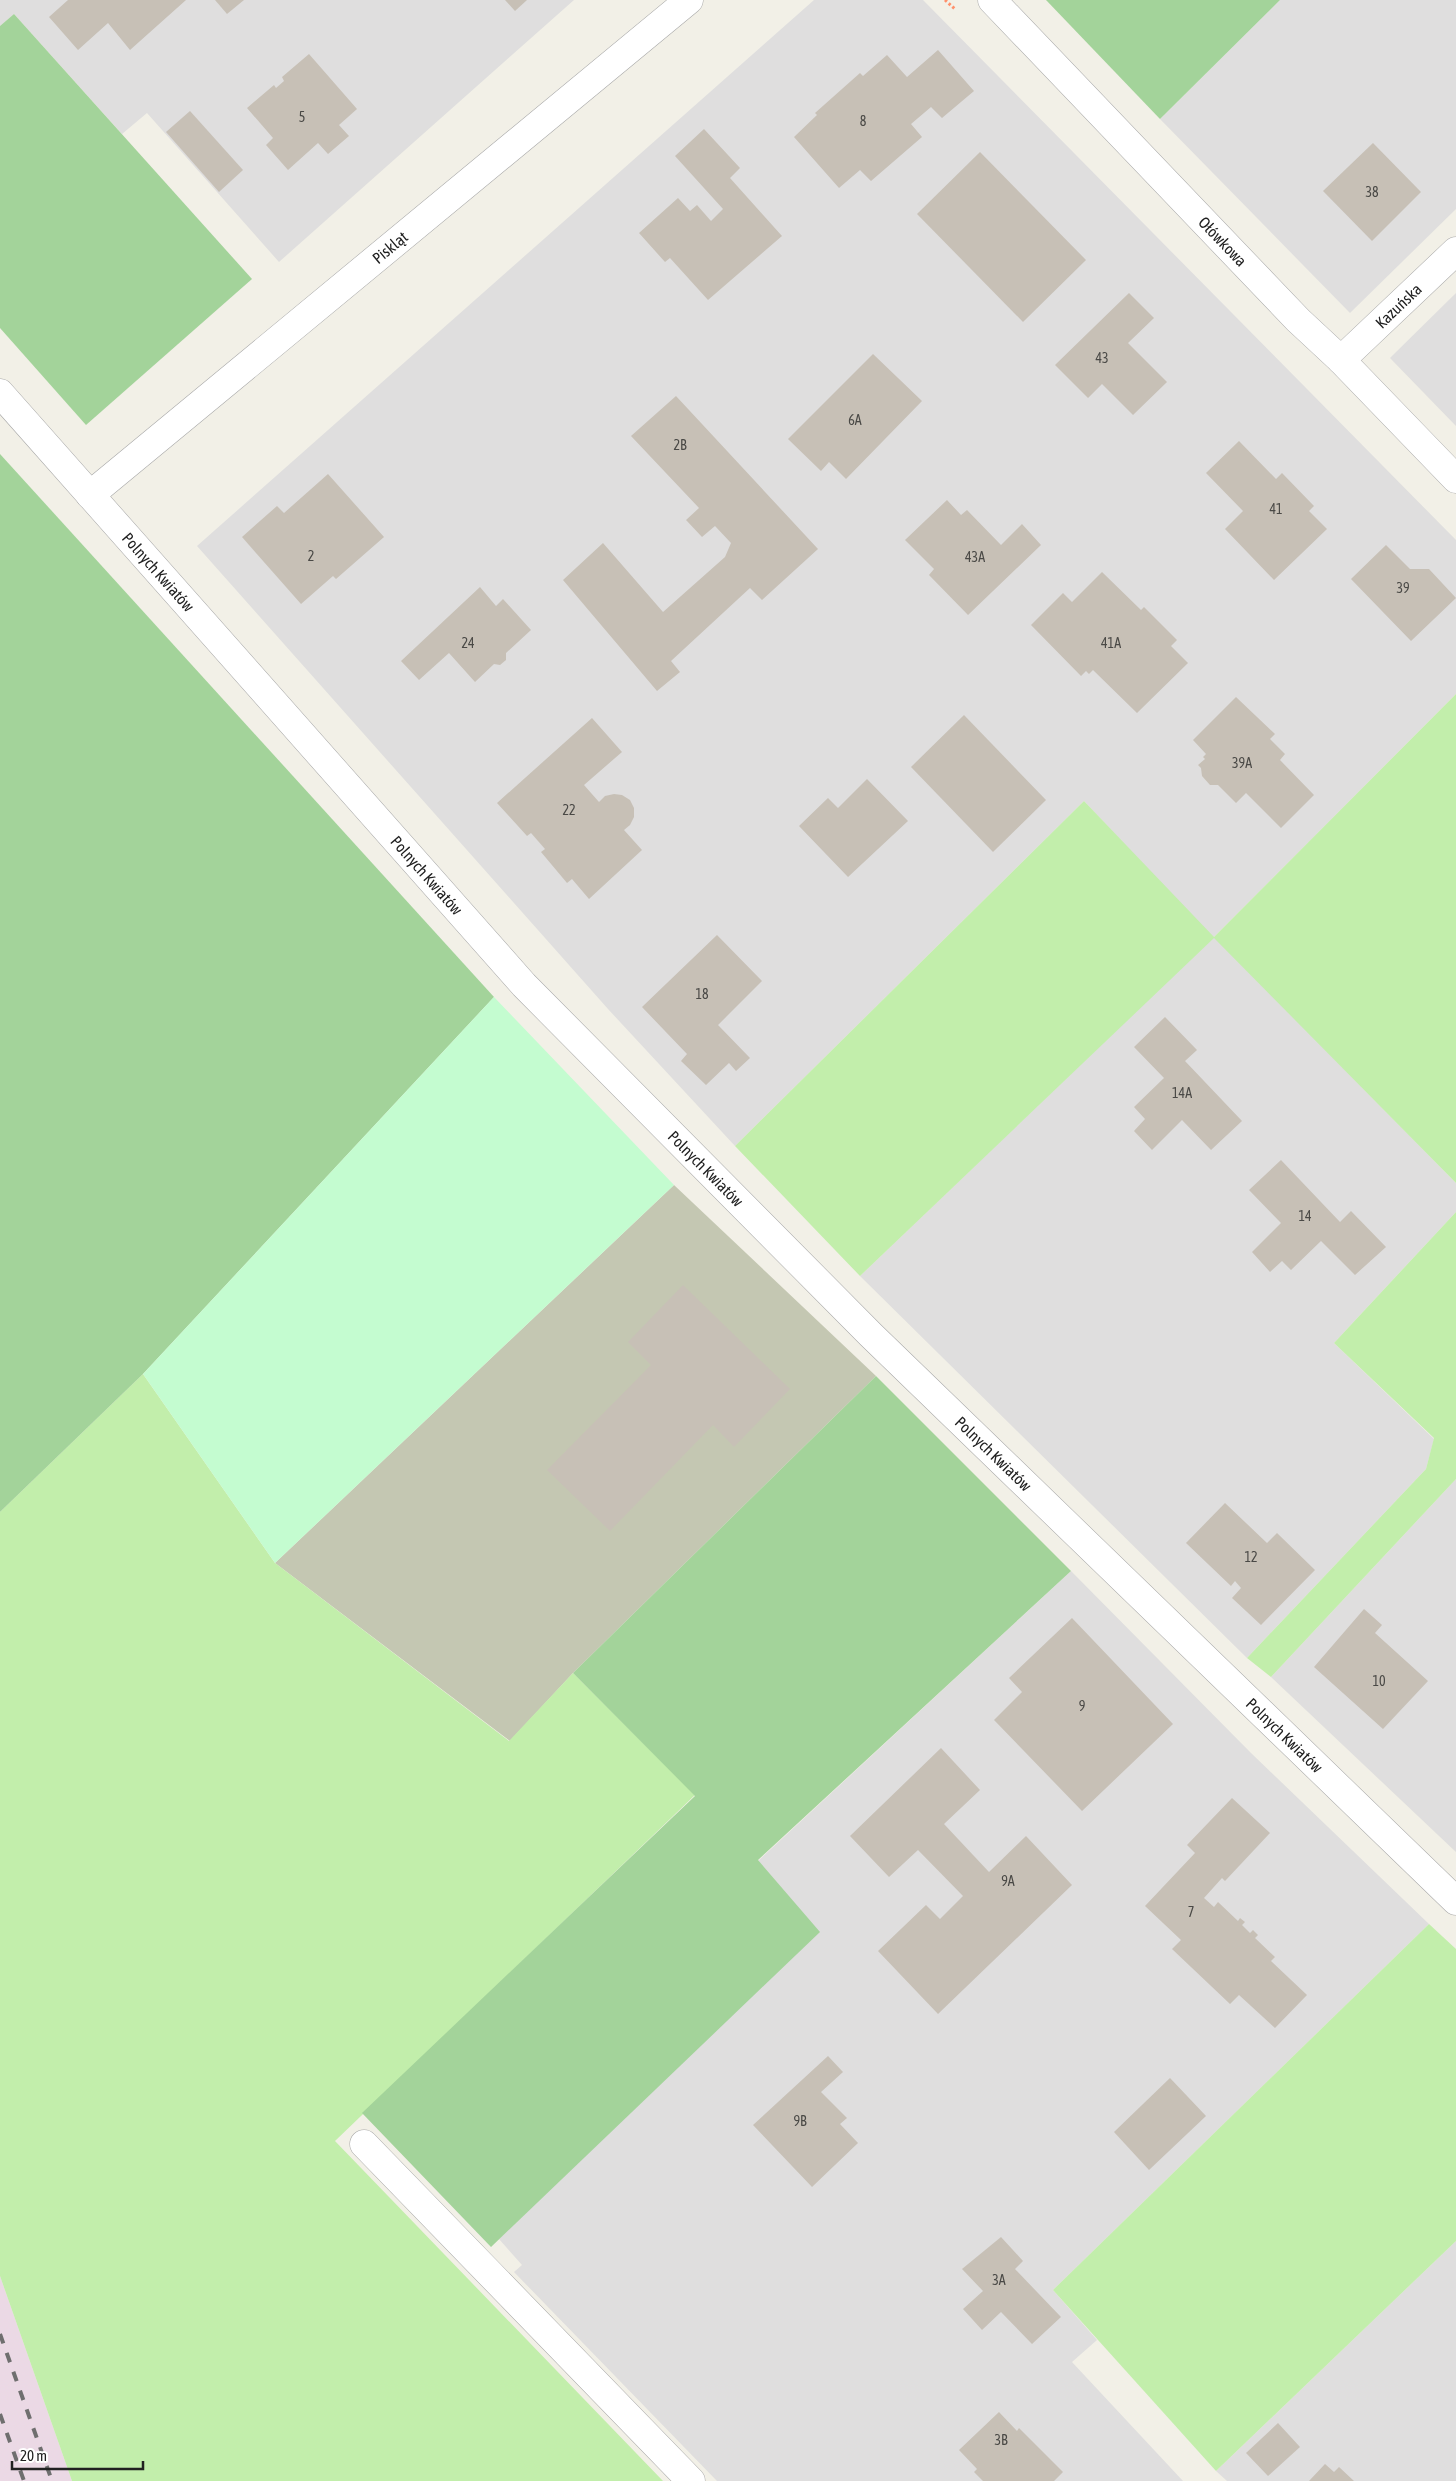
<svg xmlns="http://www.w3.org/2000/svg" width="1456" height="2481" font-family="'Asap Condensed',sans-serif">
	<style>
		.residential { fill: #dfdede }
		.industrial { fill: #ebd9e5 }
		.construction { fill: #c4c7b2 }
		.grass { fill: #c2eeab }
		.forest { fill: #a3d39a }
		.park { fill: #c4fcd0 }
		.building { fill: #c7c0b6 }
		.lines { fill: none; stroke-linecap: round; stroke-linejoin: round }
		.minor-casing { stroke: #a8a8a8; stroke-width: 29 }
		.path { stroke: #ff906b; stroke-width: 3; stroke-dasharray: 2.5 2.5; stroke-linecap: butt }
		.minor { stroke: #fff; stroke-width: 28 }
		.rail { stroke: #6f6f6f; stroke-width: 4; stroke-dasharray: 10 10; stroke-linecap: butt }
		.labels { text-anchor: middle; stroke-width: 5; stroke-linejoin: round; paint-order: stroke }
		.number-label { font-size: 14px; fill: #4a4946 }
		.street-label { font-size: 16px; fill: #212121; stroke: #fff }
	</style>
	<rect width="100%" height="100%" fill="#f2f0e7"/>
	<g class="residential">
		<path d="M0,0H574L279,262L147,113L122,134L14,14L0,26Z"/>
		<path d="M814,0H923L1456,540V694L1214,937L1456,1183V1212L1334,1343L1434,1439L1426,1469L1247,1658L860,1276L1213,938L1084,801L735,1146L608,1009L197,546Z"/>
		<path d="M1280,0H1456V209L1350,313L1160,119Z"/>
		<path d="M1456,293V426L1390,358Z"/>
		<path d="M1456,1479V1852L1271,1677Z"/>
		<path d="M1071,1571L1251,1753L1429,1924L1053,2290L1097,2340L1072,2362L1183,2481H717L514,2272L522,2265L499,2239L819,1932L758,1861Z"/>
		<path d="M1456,2241V2481H1227L1216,2471Z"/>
	</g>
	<path class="industrial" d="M0,2276L72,2481H0Z"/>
	<path class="construction" d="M674,1185L876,1376L573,1673L510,1741L275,1563Z"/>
	<g class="grass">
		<path d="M1456,694V1183L1214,938L860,1276L735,1146L1084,801L1214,937Z"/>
		<path d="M1456,1212V1479L1271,1677L1247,1658L1426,1469L1434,1438L1334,1343Z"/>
		<path d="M143,1374L275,1563L509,1741L573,1673L695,1795L335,2141L663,2481H72L0,2276V1512Z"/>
		<path d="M1429,1924L1456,1949V2241L1216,2471L1053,2290Z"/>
	</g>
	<g class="forest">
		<path d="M1046,0H1280L1160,119Z"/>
		<path d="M14,14L252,279L86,425L0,328V26Z"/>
		<path d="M0,454L494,997L143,1374L0,1512Z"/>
		<path d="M876,1376L1071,1571L758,1860L820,1932L491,2247L362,2113L695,1796L573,1673Z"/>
	</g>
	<path class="park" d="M494,997L674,1185L275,1563L143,1374Z"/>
	<g class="building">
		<path d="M68,0H186L130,50L108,23L78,50L49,17Z"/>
		<path d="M215,0H244L227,14Z"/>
		<path d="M505,0H527L515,11Z"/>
		<path d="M938,50L974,91L942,118L931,107L911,124L922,137L871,181L860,170L839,188L794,137L817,115L815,113L860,73L863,76L887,55L907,77Z"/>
		<path d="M309,54L357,109L339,125L349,136L328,154L318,143L288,170L266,145L273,138L247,108L274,85L276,88L284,81L282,77Z"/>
		<path d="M190,111L243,170L219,192L166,132Z"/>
		<path d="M704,129L740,168L730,178L782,236L708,300L670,258L665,262L639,233L678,198L690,211L697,205L711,221L723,209L675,156Z"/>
		<path d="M1373,143L1421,192L1372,241L1323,191Z"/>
		<path d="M980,152L1086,260L1023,322L917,214Z"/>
		<path d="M1129,293L1154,318L1128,343L1167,382L1133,415L1102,384L1088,398L1055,365Z"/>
		<path d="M873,354L922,401L846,479L829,462L821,471L788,439Z"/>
		<path d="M676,396L818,549L762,600L750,588L671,661L680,672L657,691L563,580L603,543L663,612L725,557L731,543L715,526L702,537L686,520L699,508L631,436Z"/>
		<path d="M1239,441L1276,479L1282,473L1314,506L1309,511L1327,529L1274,580L1225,529L1243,511L1206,473Z"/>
		<path d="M328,474L384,537L336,579L333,576L301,604L242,537L277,506L284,513Z"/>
		<path d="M947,500L961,515L967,510L1001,545L1022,524L1041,545L968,615L929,575L934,569L905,540Z"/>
		<path d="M1386,545L1410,569H1429L1456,598L1411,641L1351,579Z"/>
		<path d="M1102,572L1141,610L1144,607L1177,640L1171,646L1188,663L1137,713L1093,670L1089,674L1086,671L1081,676L1031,625L1063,593L1072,602Z"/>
		<path d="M480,587L496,606L503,599L531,630L506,653V660L500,665L494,664L475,682L449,653L419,680L401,661Z"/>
		<path d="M1236,697L1275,734L1270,739L1285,754L1280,760L1314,795L1281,828L1246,793L1236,803L1218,785H1210L1202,776L1201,768L1198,765L1205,759L1203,757L1206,754L1193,740Z"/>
		<path d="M964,715L1046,800L993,852L911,767Z"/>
		<path d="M592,718L622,752L584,785L599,802L605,796L614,794L622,795L630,800L634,808V817L630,825L624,830L642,850L589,899L572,879L567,883L541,852L545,849L531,833L527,836L497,803Z"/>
		<path d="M867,779L908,821L848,877L799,826L828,798L838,808Z"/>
		<path d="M717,935L762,981L718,1025L750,1058L736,1071L729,1063L706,1085L681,1061L687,1054L642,1007Z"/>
		<path d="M1165,1017L1197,1050L1185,1061L1242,1121L1211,1150L1182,1120L1152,1150L1134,1131L1145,1119L1134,1107L1164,1078L1134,1047Z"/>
		<path d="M1281,1160L1340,1222L1351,1211L1386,1247L1355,1275L1321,1241L1291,1270L1282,1261L1270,1272L1252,1252L1281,1223L1249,1190Z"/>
		<path d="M683,1285L790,1389L734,1447L713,1425L610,1531L547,1470L651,1365L628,1342Z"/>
		<path d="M1225,1503L1267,1543L1277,1533L1315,1570L1261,1625L1232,1598L1241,1588L1235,1581L1231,1586L1186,1543Z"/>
		<path d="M1364,1609L1382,1625L1375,1633L1428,1681L1383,1729L1314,1667Z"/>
		<path d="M1072,1618L1173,1724L1082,1811L994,1720L1022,1692L1009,1678Z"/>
		<path d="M941,1748L980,1790L944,1824L989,1872L1026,1836L1072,1885L938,2014L878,1951L926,1905L940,1919L963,1896L918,1850L889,1877L850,1836Z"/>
		<path d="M1232,1798L1270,1833L1225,1881L1222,1878L1204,1898L1214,1907L1218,1902L1238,1921L1240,1918L1245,1922L1242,1925L1250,1933L1253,1930L1258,1935L1255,1938L1275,1957L1271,1961L1307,1995L1275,2028L1239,1995L1230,2004L1172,1949L1181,1940L1145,1906L1195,1853L1187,1845Z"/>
		<path d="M828,2056L843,2072L821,2092L847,2118L840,2124L858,2143L812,2187L753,2125Z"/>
		<path d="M1170,2078L1206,2116L1149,2170L1114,2132Z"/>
		<path d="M1001,2237L1023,2261L1015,2269L1061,2317L1032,2344L1001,2312L982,2330L963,2309L983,2291L962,2269Z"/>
		<path d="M999,2412L1017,2431L1019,2428L1063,2472L1054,2481H983L974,2472L977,2469L959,2450Z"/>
		<path d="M1278,2423L1300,2447L1268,2476L1246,2453Z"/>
		<path d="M1325,2464L1334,2472L1339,2467L1354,2481H1309Z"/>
	</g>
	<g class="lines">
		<defs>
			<g id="minor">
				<path id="s1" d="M992,0L1298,320L1341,360L1456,479"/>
				<path id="s2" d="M1341,360L1456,251"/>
				<path id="s3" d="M0,393L524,985L871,1335L1456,1901"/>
				<path id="s4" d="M90,495L689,0"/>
				<path d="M364,2144L691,2481"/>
			</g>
		</defs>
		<use href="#minor" class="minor-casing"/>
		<path class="path" d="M945,0L956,10"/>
		<use href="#minor" class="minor"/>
		<g class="rail">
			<path d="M0,2334L52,2481"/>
			<path d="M0,2414L24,2481"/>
		</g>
	</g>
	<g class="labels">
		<g class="number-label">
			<text x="302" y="122">5</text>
			<text x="863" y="126">8</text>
			<text x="1372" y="197">38</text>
			<text x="1102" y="363">43</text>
			<text x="855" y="425">6A</text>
			<text x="680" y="450">2B</text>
			<text x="1276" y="514">41</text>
			<text x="311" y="561">2</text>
			<text x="975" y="562">43A</text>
			<text x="1403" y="593">39</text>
			<text x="468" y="648">24</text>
			<text x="1111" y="648">41A</text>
			<text x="1242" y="768">39A</text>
			<text x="569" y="815">22</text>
			<text x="702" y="999">18</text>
			<text x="1182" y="1098">14A</text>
			<text x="1305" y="1221">14</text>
			<text x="1251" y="1562">12</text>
			<text x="1379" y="1686">10</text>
			<text x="1082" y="1711">9</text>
			<text x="1008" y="1886">9A</text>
			<text x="1191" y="1917">7</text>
			<text x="800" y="2126">9B</text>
			<text x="999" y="2285">3A</text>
			<text x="1001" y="2445">3B</text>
		</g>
		<g class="street-label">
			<text dy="6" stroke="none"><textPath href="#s1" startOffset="334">Ołówkowa</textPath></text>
			<text dy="6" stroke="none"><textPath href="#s4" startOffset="389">Piskląt</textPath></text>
			<text dy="6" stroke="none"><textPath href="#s2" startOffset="79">Kazuńska</textPath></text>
			<text dy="6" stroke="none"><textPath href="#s3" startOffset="239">Polnych Kwiatów</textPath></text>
			<text dy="6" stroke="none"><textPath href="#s3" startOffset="644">Polnych Kwiatów</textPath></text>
			<text dy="6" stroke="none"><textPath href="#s3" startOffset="1049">Polnych Kwiatów</textPath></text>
			<text dy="6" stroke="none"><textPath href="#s3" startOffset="1454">Polnych Kwiatów</textPath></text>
			<text dy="6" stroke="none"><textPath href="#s3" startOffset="1859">Polnych Kwiatów</textPath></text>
		</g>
	</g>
	<path d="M12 2461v8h131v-8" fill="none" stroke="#212121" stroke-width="2.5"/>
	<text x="20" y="2461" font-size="15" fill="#212121" stroke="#ffffff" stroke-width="4" paint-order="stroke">20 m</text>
</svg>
